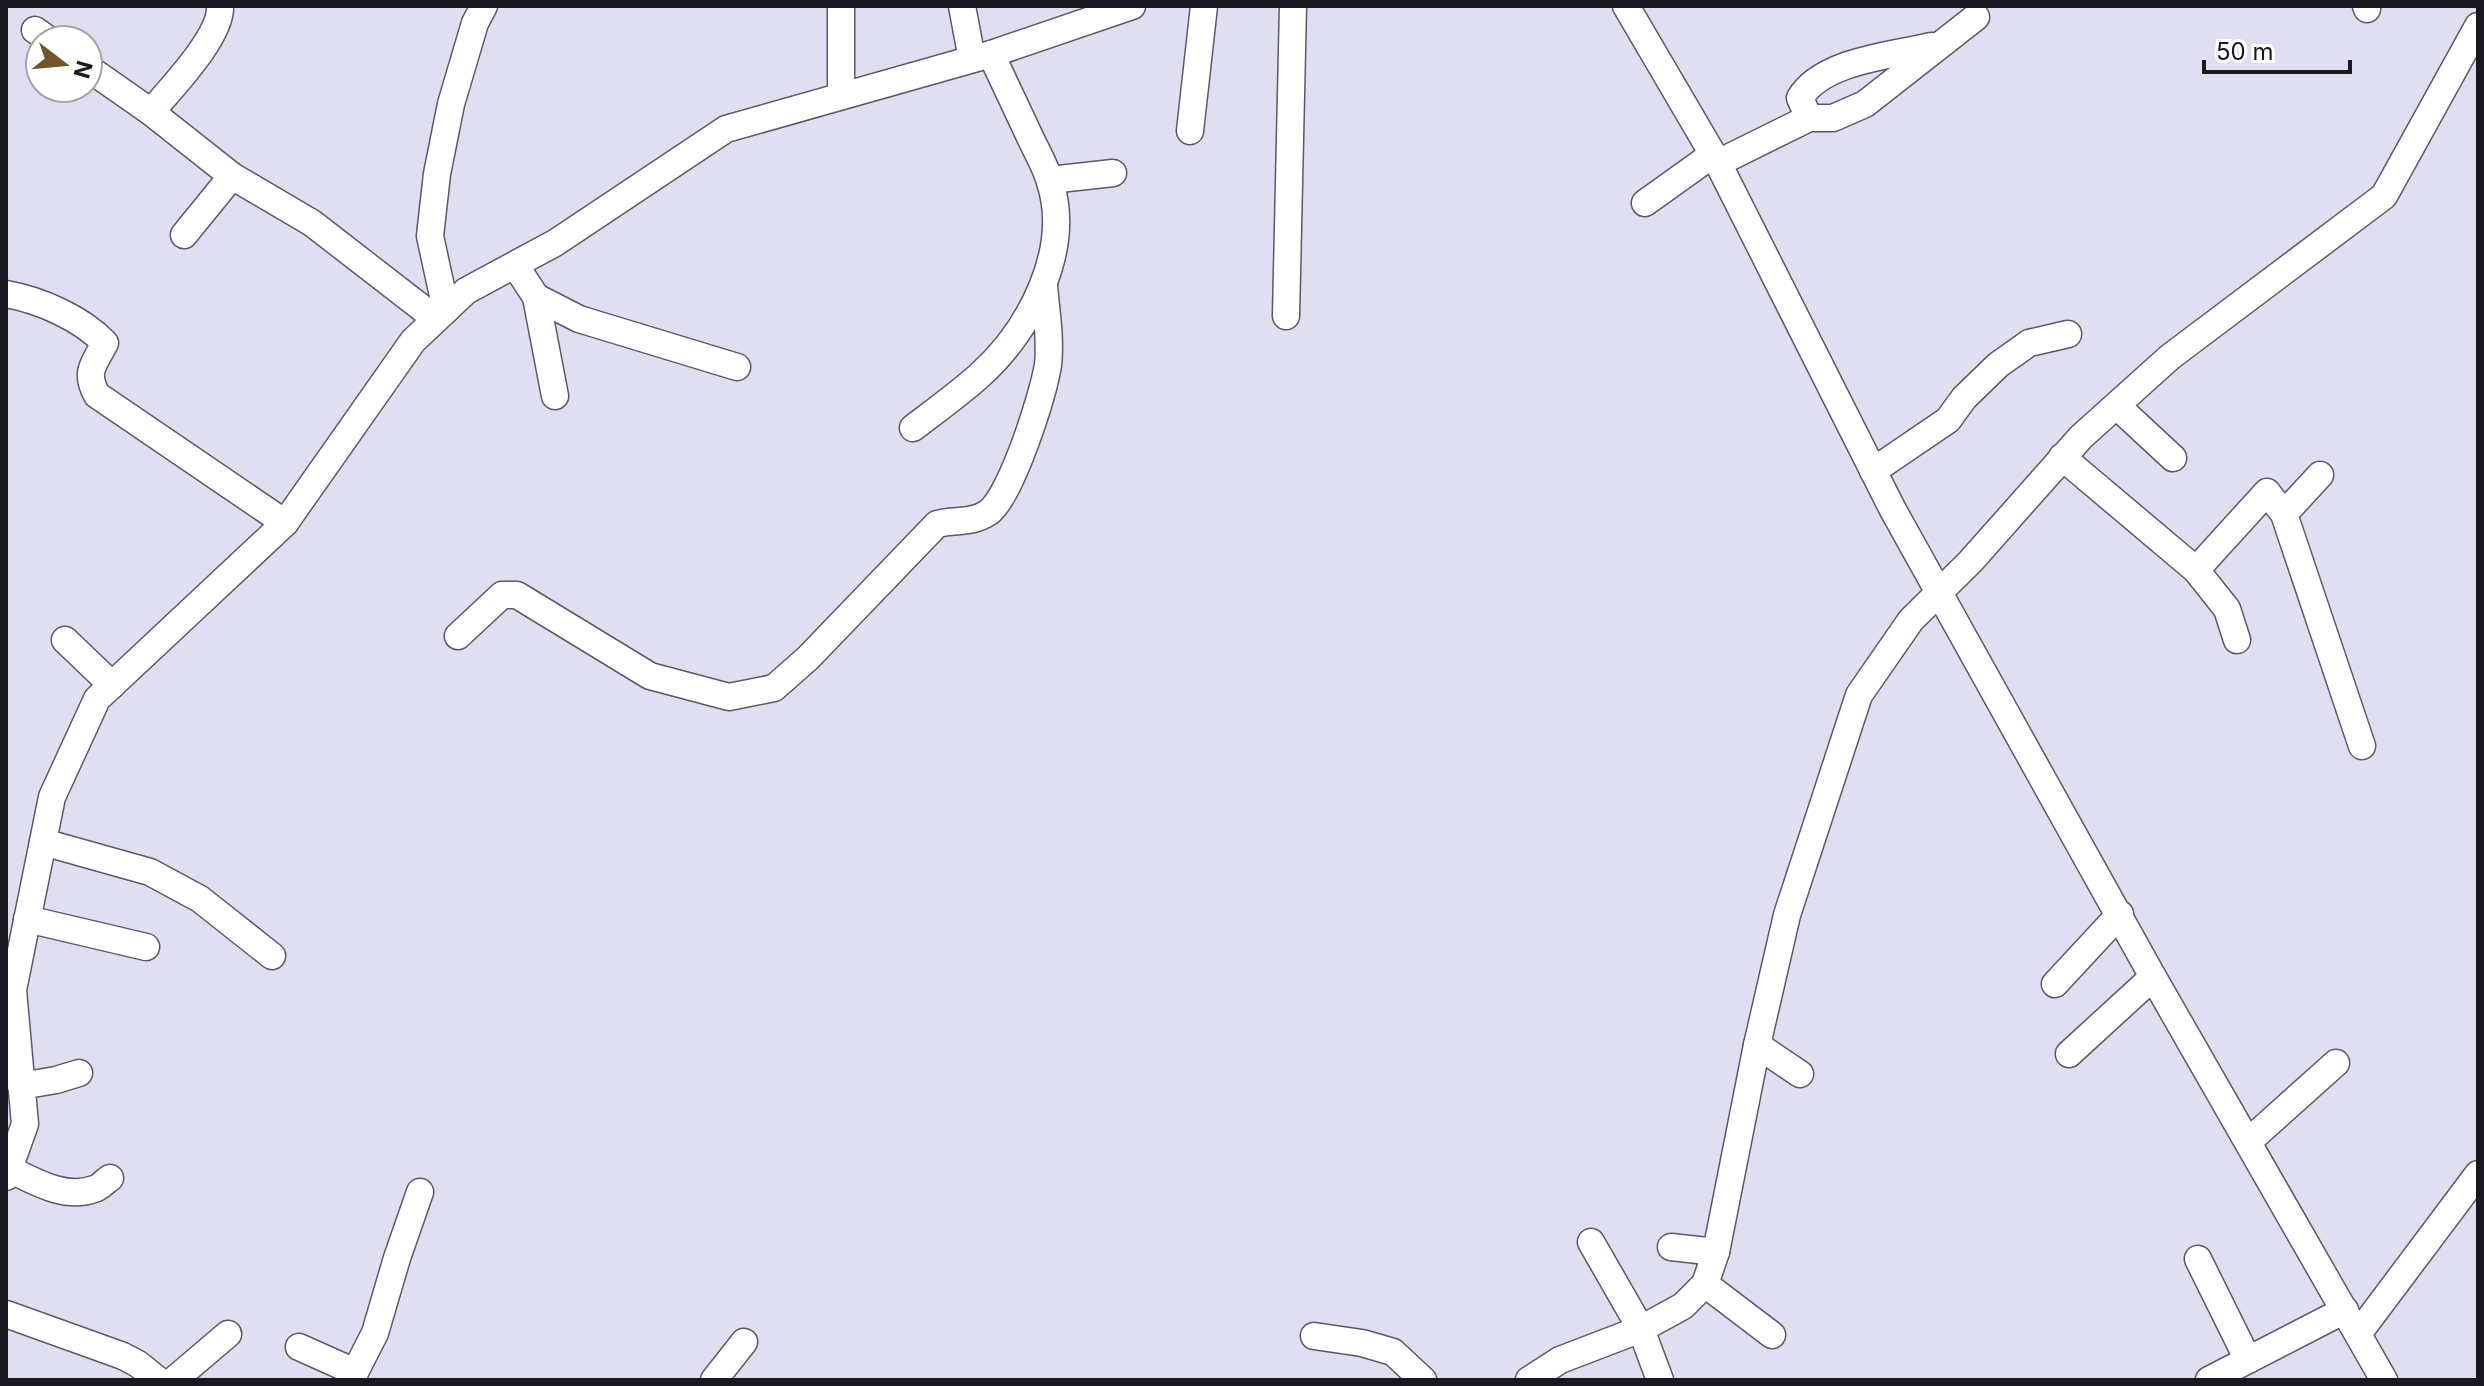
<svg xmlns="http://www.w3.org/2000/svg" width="2484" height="1386" font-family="Inter,sans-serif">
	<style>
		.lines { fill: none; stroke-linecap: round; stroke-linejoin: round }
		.minor-casing { stroke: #5a5968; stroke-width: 29 }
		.minor { stroke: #fff; stroke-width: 26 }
	</style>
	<rect width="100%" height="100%" fill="#e0dff1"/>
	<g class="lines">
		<defs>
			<g id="minor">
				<path d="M841,6V96"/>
				<path d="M962,6L972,59"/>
				<path d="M1626,6L1718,163L1893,510L2153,977L2384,1380"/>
				<path d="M2366,6L2367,9"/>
				<path d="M35,30L49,40"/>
				<path d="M88,68L151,112L232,176L312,223L436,319"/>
				<path d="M151,112C171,88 222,36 220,6"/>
				<path d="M1809,118L1800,98C1822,61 1892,55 1932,46"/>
				<path d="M1190,131L1204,6"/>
				<path d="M1718,163L1809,118H1833L1865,104L1976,17"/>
				<path d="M1050,180L1113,173"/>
				<path d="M1645,203L1712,155"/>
				<path d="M184,235L232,176"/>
				<path d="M515,265L536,297L579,319L737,367"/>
				<path d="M6,294C40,300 81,318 105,343C94,364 84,372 97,395L285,523"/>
				<path d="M536,297L555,396"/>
				<path d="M446,310L430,236L437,174L451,104L475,23L484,6"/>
				<path d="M1286,316L1293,6"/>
				<path d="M2117,406L2173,458"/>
				<path d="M913,428C935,411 959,394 980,375C1030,330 1072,250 1050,182C1046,167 1037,152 1030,137C1017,109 1004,82 991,54"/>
				<path d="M2062,457L2196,570L2227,609L2237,640"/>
				<path d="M1873,471L1948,420L1964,398L1998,365L2029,343L2068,334"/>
				<path d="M2284,514L2320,475"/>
				<path d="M2196,570L2267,492L2284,514L2362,746"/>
				<path d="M458,636L502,595H517L650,676L729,697L774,688L808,658L937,524C956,519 972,524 989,512C1012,494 1043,395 1048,365C1051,339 1046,311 1044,285"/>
				<path d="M65,640L112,685"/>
				<path d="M43,842L150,872L200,899L272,956"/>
				<path d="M27,919L146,947"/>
				<path d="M2055,984L2120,914"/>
				<path d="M1757,1045L1800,1074"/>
				<path d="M2069,1054L2153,977"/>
				<path d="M21,1086L56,1080L79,1073"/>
				<path d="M2249,1141L2336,1063"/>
				<path d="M9,1169C34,1181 65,1200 94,1189C100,1188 105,1181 110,1178"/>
				<path d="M6,1177L25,1124L13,990L52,797L97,699L285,523L413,341L466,291L555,243L726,129L991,54L1132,6"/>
				<path d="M1591,1242L1641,1329L1660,1380"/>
				<path d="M1671,1247L1716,1252"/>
				<path d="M2198,1259L2248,1360"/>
				<path d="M1705,1284L1772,1335"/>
				<path d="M6,1314L123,1356L138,1364L158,1380"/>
				<path d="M2358,1334L2478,1174"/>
				<path d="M1314,1336L1362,1343L1393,1352L1423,1380"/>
				<path d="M299,1347L355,1372"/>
				<path d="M174,1380L228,1334"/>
				<path d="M351,1380L375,1333L397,1258L420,1192"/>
				<path d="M714,1380L744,1342"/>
				<path d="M1529,1380L1560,1360L1641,1329L1683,1306L1705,1284L1716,1252L1757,1045L1787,915L1859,695L1911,620L1970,562L2081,437L2170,357L2384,196L2478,26"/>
				<path d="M2209,1380L2345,1310"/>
			</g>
		</defs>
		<use href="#minor" class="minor-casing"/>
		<use href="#minor" class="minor"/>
	</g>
	<rect width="2484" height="1386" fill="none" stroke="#18181e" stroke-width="16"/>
	<g transform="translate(64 64) rotate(106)"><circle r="38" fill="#ffffff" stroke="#a3a3a5" stroke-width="2"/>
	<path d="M0-6L14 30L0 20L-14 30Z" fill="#715528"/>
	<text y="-12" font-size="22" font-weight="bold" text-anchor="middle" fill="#18181e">N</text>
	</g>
	<path d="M2204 60v12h146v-12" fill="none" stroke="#18181e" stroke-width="4"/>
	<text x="2216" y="60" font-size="24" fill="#18181e" stroke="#ffffff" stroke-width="6" paint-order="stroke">50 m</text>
</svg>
